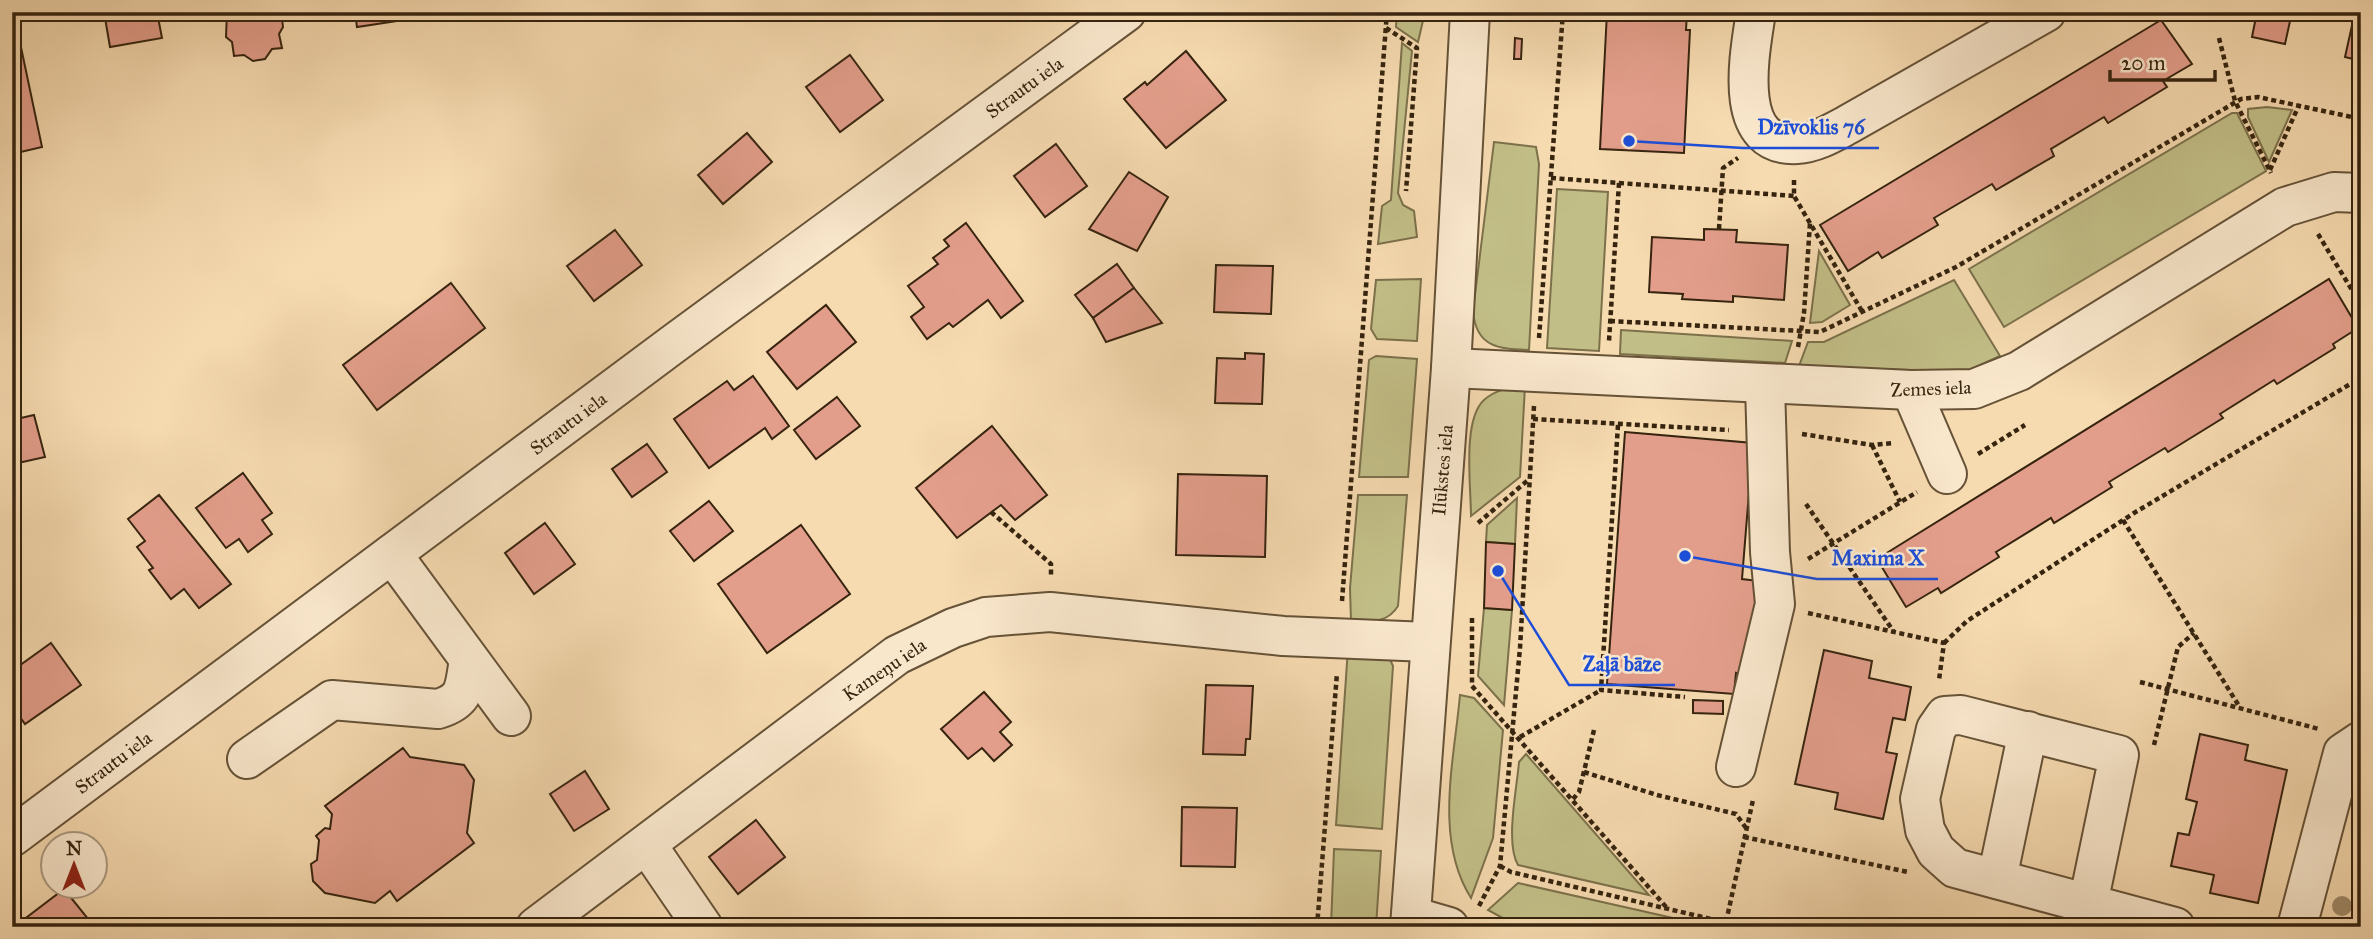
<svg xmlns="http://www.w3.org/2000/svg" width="2373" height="939" font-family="'IM FELL Great Primer',serif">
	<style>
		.green { fill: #c2be87; stroke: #7c714b; stroke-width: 2 }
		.building { fill: #e39e8b; stroke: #36240f; stroke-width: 2 }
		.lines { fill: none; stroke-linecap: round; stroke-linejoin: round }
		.minor-casing { stroke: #665237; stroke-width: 42 }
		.path { stroke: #36240f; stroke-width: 4.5; stroke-dasharray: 5 3.5; stroke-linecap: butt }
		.minor { stroke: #f9e7cc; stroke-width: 38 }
		.tree { fill: #a08b68 }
		.labels { text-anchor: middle; stroke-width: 5; stroke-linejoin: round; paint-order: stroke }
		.street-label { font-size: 19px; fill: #36240f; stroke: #f9e7cc }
		.leader { fill: none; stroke: #1d4ed8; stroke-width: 2.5 }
		.callout-dot { fill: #1d4ed8; stroke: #f9e7cc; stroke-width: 2.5 }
		.callout-label { font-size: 21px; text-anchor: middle; font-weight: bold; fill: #1d4ed8; stroke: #f9e7cc; stroke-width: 5; stroke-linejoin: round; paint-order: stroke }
	</style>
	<rect width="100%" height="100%" fill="#f6dab0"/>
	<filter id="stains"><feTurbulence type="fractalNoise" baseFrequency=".00286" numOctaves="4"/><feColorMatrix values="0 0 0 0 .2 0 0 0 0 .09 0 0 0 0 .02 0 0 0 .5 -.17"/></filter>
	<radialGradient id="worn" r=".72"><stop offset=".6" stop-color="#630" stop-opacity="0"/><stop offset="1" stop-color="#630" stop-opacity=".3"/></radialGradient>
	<g class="green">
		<path d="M1397,12H1425L1418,42L1396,27Z"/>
		<path d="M1402,43L1412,51L1398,193L1403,205L1414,211L1417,237L1378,244L1382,206L1391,200Z"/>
		<path d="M2267,107L2292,110L2269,162L2248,117V109Z"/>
		<path d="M2232,113H2237L2266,171L2004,327L1969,269Z"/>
		<path d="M1494,142L1536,147L1539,164L1529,350C1498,349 1476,347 1473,311Z"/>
		<path d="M1557,189L1608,192L1599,351L1547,348Z"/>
		<path d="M1819,251L1850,305L1822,322L1810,323Z"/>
		<path d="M1421,279L1417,341L1377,339L1371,329L1376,280Z"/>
		<path d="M1954,280L2000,356L1965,372L1799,366L1808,342H1824Z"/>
		<path d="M1621,330L1792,341L1785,363L1620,354Z"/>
		<path d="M1376,356L1417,359L1408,477H1359L1369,360Z"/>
		<path d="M1525,386L1520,477L1471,516C1471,487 1462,420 1484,400C1496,389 1510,388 1525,386Z"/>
		<path d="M1358,495H1407L1398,606C1387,624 1371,621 1351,621L1350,588Z"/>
		<path d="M1517,498L1515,544L1486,542L1487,525Z"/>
		<path d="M1484,608L1512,610L1504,705L1478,676Z"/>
		<path d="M1348,648L1388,655L1393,666L1382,829L1336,825Z"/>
		<path d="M1460,695L1474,698L1503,730L1493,838L1471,898C1434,839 1454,762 1460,695Z"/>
		<path d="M1526,754L1649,895L1518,865C1505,843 1517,788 1519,762Z"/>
		<path d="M1334,849L1381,851L1376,927H1331Z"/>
		<path d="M1518,883L1691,922V927H1519L1488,910Z"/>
	</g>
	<g class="building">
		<path d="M104,12H157L162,38L110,47Z"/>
		<path d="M227,12H275L282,19L283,27L279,34L282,48L272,49L265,59L253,61L244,55L234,56L232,42L226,37Z"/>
		<path d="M355,12H403L404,20L357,27Z"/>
		<path d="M482,12H532L484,20Z"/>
		<path d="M1607,12H1687L1686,30H1690L1684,153L1600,149Z"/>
		<path d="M2257,12H2292L2285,44L2252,37Z"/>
		<path d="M2355,12H2361V61L2345,57Z"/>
		<path d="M2161,20L2192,64L2163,81L2167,87L2108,123L2104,117L2051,149L2054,156L1996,190L1992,184L1934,218L1938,225L1882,258L1878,252L1848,271L1820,225Z"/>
		<path d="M18,33L42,147L12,154V35Z"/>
		<path d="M1515,38L1522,39L1521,59H1514Z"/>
		<path d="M1186,51L1226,100L1166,148L1124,99L1145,82L1147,85Z"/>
		<path d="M850,55L883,100L840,132L806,87Z"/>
		<path d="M747,133L772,162L723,204L698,175Z"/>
		<path d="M1056,144L1087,186L1045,217L1014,176Z"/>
		<path d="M1129,172L1168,197L1137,251L1089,229Z"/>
		<path d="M966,223L1023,301L1001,318L988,300L953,327L949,323L927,339L911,317L924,307L908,286L938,264L933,258L949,246L944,240Z"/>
		<path d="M1704,229L1737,230L1736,242L1788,245L1784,300L1733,296V302L1682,299L1683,294L1649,292L1652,237L1704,240Z"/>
		<path d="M615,230L642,265L594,301L567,266Z"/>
		<path d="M1117,264L1134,288L1093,318L1075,295Z"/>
		<path d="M1216,265L1273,266L1271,314L1214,312Z"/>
		<path d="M2329,279L2358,328L2333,344L2335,348L2277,384L2274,380L2220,414L2223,418L2168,452L2165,448L2109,482L2112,487L2054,523L2051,518L1996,552L1999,557L1941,593L1938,588L1906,607L1877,559Z"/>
		<path d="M451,283L485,328L377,410L343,365Z"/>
		<path d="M1134,288L1162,323L1106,342L1093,318Z"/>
		<path d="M826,305L856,342L797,389L767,352Z"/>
		<path d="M1245,353L1264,354L1262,404L1215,403L1217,358L1245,359Z"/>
		<path d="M753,376L789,426L772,439L765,428L709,468L674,419L727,381L734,390Z"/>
		<path d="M837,397L860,426L816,459L794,430Z"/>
		<path d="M34,415L45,457L18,463L19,469L12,470V420Z"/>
		<path d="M992,426L1047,495L1015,520L1001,505L957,538L916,488Z"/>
		<path d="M1625,432L1753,443L1742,579L1759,581L1744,676L1736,673L1734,694L1607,684Z"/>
		<path d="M647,444L667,472L632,497L612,469Z"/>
		<path d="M243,473L272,513L262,520L272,534L248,552L239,539L226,548L196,508Z"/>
		<path d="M1178,474L1267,476L1265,557L1176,555Z"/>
		<path d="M159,495L231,584L199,608L184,589L171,599L149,570L153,568L137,547L145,541L128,519Z"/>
		<path d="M709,501L733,531L694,561L670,531Z"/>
		<path d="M545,523L575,564L534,594L505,553Z"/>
		<path d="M801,525L850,594L767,653L718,584Z"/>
		<path d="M1486,542L1515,544L1512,610L1484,608Z"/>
		<path d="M51,643L81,685L25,724L12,706V671Z"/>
		<path d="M1824,650L1872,661L1869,678L1911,687L1905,720L1893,718L1886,752L1897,754L1883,819L1835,809L1838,793L1795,784Z"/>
		<path d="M1206,685L1253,686L1250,739H1246L1245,755L1203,754Z"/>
		<path d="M984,692L1011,722L1000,732L1012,745L994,761L982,748L968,759L941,729Z"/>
		<path d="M1693,700L1723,701V714L1693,713Z"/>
		<path d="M2200,734L2248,745L2245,760L2287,770L2258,903L2210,893L2214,875L2171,866L2178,833L2189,835L2197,802L2186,799Z"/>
		<path d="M403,748L410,757L464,765L474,780L467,833L474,843L397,901L390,891L375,903L325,893L313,881L311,864L317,860L319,840L316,836L325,828L330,829L332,814L325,806Z"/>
		<path d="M585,771L609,809L574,831L550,794Z"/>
		<path d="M1182,807L1237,808L1235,867L1181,866Z"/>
		<path d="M756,820L785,857L738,894L709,857Z"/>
		<path d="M64,889L89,920L80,927H14Z"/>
	</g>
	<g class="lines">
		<defs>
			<g id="minor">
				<path d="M1756,12C1750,52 1730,148 1797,144C1815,143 1832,133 1847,125L2046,12"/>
				<path d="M1451,368L1911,390L1974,389L2019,371L2285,207L2334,192L2361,193"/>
				<path d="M1911,390L1947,474"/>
				<path d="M392,554L511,716"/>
				<path d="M247,759L332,700L438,709C467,700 464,687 469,660"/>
				<path d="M1736,767L1775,604L1770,552L1765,386"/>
				<path d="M12,837L676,342L1126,12"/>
				<path d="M647,845L703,927"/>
				<path d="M1997,879L2028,731"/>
				<path d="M2088,904L2119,755L1961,715L1945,716L1936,729L1920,799L1925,830L1936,851L1955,868L2175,927"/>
				<path d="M1411,916L1449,927"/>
				<path d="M536,927L897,655L953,628L986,617L1050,612L1283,636L1428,642"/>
				<path d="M1410,927L1451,368L1470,12"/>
				<path d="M2297,927L2343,753L2361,741"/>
			</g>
		</defs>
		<use href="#minor" class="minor-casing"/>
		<g class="path">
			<path d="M1386,28L1417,48L1406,191"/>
			<path d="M2219,38L2235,101L2271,173"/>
			<path d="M2270,170L2299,105"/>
			<path d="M1551,178L1619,183L1609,341"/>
			<path d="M1794,180V196L1863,313"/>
			<path d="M1619,183L1794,196"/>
			<path d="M1719,229L1723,168L1738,158"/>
			<path d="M2318,234L2361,305"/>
			<path d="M1610,321L1820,332L1956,267L2241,99L2258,97L2361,119"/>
			<path d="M1539,338L1563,12"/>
			<path d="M1798,347L1804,313L1810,223"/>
			<path d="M1533,419L1729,430"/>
			<path d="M1618,425L1601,690L1685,697"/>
			<path d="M1802,434L1872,445L1894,443"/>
			<path d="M1872,445L1900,502"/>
			<path d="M1978,454L2025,425"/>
			<path d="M1806,504L1894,632"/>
			<path d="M991,512L1051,564V578"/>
			<path d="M2123,520L2239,706"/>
			<path d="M1478,523L1527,481"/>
			<path d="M1808,559L1917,492"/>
			<path d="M1342,601L1387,12"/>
			<path d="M1808,613L1944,643L1939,680"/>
			<path d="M1472,618V686L1667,908"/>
			<path d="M1944,643L1967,621L2134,513L2352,383L2361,382"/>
			<path d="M2140,682L2319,729"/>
			<path d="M1520,737L1601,690"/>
			<path d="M2154,745L2178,647L2194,633"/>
			<path d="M1584,772L1657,795L1736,814L1746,828"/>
			<path d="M1573,799L1579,792L1594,730"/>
			<path d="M1744,837L1908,872"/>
			<path d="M1500,866L1511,872L1745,927"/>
			<path d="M1479,906L1500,866L1520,648L1534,406"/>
			<path d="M1726,922L1753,800"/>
			<path d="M1317,927L1337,673"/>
		</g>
		<use href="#minor" class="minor"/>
	</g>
	<circle class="tree" cx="2342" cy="906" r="10"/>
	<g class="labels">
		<g class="street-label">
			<text transform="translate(1024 87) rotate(-36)" y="7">Strautu iela</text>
			<text transform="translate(1931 388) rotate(-2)" y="7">Zemes iela</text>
			<text transform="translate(568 423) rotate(-37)" y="7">Strautu iela</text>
			<text transform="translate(1442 470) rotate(-85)" y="7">Ilūkstes iela</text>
			<text transform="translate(884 669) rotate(-34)" y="7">Kameņu iela</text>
			<text transform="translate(113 762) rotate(-37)" y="7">Strautu iela</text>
		</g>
	</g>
	<path class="leader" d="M1629 141L1743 148H1879M1685 556L1817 579H1938M1498 571L1569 685H1675"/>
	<g class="callout-dot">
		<circle cx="1629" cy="141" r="7"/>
		<circle cx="1685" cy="556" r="7"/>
		<circle cx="1498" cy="571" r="7"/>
	</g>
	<g class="callout-label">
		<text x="1811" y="134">Dzīvoklis 76</text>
		<text x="1878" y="565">Maxima X</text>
		<text x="1622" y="671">Zaļā bāze</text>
	</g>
	<rect width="2373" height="939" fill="none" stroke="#f6dab0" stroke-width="42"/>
	<rect x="14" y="14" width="2345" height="911" fill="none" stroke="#36240f" stroke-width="3.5"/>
	<rect x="21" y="21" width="2331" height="897" fill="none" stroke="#36240f" stroke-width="2"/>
	<g transform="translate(74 865)"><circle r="33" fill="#f9e7cc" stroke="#ab9980" stroke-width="2"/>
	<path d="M0-5L12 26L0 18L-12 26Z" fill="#8f2418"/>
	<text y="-10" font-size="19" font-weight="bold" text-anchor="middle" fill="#36240f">N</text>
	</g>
	<path d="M2110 70v10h105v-10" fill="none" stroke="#36240f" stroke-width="3.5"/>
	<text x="2121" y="70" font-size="21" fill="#36240f" stroke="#f9e7cc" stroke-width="5" paint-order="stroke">20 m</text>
	<rect width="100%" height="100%" filter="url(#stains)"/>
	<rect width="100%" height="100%" fill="url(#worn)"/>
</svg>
